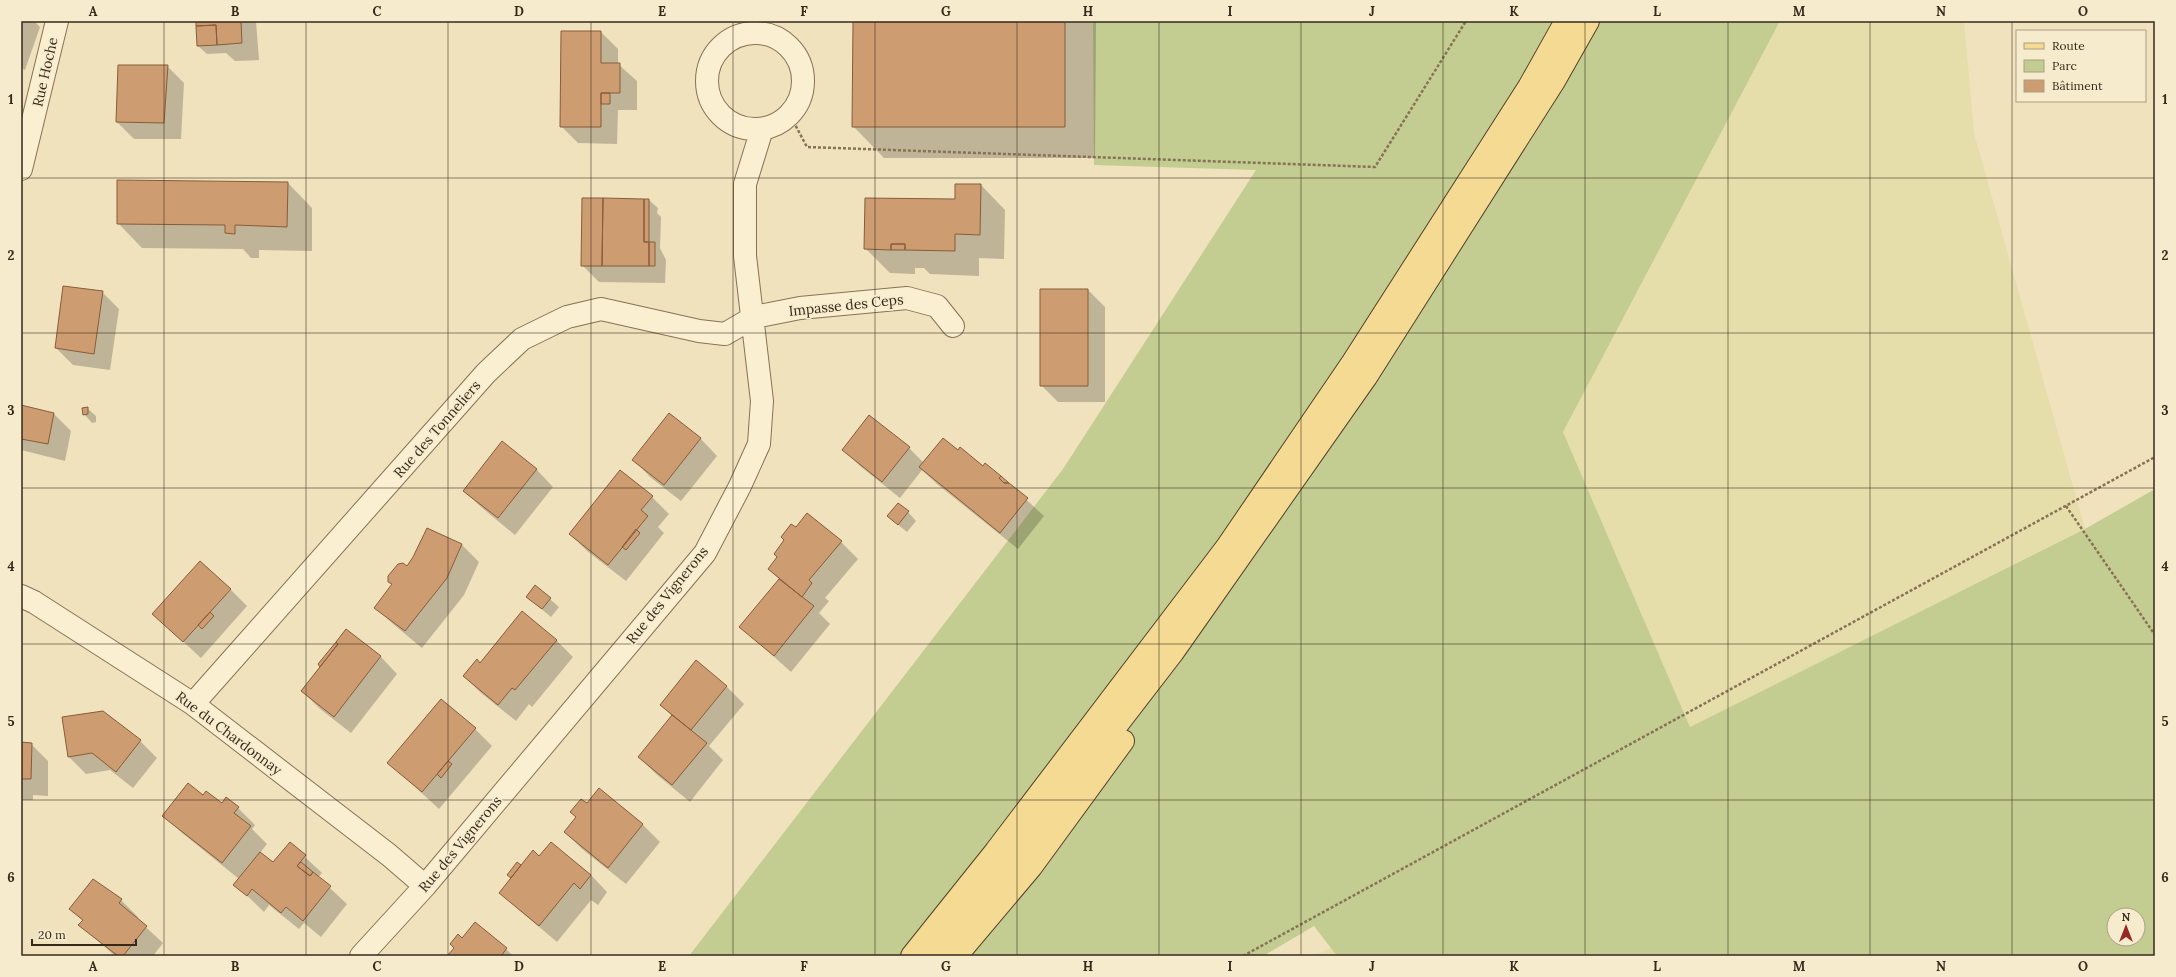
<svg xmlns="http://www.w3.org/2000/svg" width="2176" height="977" viewBox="0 0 2176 977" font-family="Lora,serif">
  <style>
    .farmland { fill: #e5deaa }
    .green { fill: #c3cd91; fill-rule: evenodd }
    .shadow { fill: #0003 }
    .building { fill: #ce9c71; stroke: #875c3b }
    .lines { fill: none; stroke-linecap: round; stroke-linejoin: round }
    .minor-casing { stroke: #877256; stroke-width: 24 }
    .primary-casing { stroke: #54402b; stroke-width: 24 }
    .path { stroke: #877256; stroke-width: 2.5; stroke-dasharray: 3 2; stroke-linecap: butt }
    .minor { stroke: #faefd0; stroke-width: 22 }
    .primary { stroke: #f4da92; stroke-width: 22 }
    .grid { fill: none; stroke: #36291b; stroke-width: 1; stroke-opacity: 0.55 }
    .labels { text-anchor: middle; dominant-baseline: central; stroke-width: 3.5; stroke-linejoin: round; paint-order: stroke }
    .street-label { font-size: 14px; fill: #36291b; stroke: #f6eccd }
    .neatline { fill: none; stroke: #36291b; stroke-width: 1.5 }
    .grid-label { font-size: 13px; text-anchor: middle; font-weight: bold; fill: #36291b }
  </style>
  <rect width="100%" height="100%" fill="#efe2bd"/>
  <!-- farmland -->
  <path class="farmland" d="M1780 21H1964L1974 133 2085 529 1690 727 1563 432Z
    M1331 948 1337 956H1314Z"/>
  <!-- green -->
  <path class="green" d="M1093 21H1780L1563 432 1690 727 2085 529 2155 489V956H1337L1314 926 1263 956H689L1063 469 1256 170 1094 165ZM2114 915H2138V939H2114Z"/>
  <!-- shadow -->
  <path class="shadow" d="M21 21H34L40 27 25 70 21 68Z
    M197 21H256L259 60 235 61 226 53 207 54 198 46Z
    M854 21H1096L1095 158H884L853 126Z
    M601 32 618 49V64L637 81V110H618L617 144 578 143 561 126Z
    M167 66 184 83 181 139H134L117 122Z
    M288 183 312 208V251L259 250V258H251L243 249 142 248 118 223Z
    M981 185 1005 210 1004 259 979 258V276L930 274 924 268H915V274L890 273 866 249Z
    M583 199 649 200 658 208 657 213 661 217 660 248 666 260 665 283 599 282 582 265Z
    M1088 290 1105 307V402H1058L1041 385Z
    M102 292 119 309 110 370 73 365 56 348Z
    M21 406 54 414 71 431 65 461 21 450Z
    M87 408 96 416V422L92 423 84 414Z
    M670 414 701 439 717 456 681 501 650 477 634 460Z
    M502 443 537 470 553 487 515 535 481 507 464 491Z
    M909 448 924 463 983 467 1008 483 1044 516 1018 549 937 484 922 470 900 498 860 466 843 449Z
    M652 497 669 514 658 527 664 533 626 581 587 551 570 534Z
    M908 512 916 521 907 532 897 524Z
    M428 529 462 545 479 562 464 595 422 648 393 624 376 608 393 585 389 581 407 567 414 558Z
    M796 529 841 542 858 559 825 598 829 601 819 613 830 624 791 672 741 627 780 580 769 569Z
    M535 586 559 607 551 617 527 597Z
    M230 589 247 606 201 658 153 614Z
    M346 630 381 657 397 674 351 733 319 708 302 691Z
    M556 640 573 657 532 707 529 704 516 721 481 693 464 676 480 664Z
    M696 662 727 687 744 704 709 746 723 760 690 802 656 774 639 757 672 716 661 705Z
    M475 729 492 746 439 809 389 763Z
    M140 741 157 758 133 788 110 770 86 774 69 757Z
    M21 743 31 744 48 761V796L33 795V800H21Z
    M599 790 643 825 660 842 626 884 582 849 565 832Z
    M203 796 222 804 238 808 255 825 252 829 267 844 260 853 273 863 290 843 322 873 318 877 347 904 321 937 304 923 299 929 269 905 264 912 235 884 239 879 181 832 164 816Z
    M517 863 521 867 591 875 607 892 598 905 591 900 557 942 518 909 501 893 512 878Z
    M93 880 121 900 138 917 137 919 163 943 153 956H115L80 925 83 921 71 909Z
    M462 939 506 949 513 956H449Z"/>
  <!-- building -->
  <path class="building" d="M196 21H241L242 43 217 45 216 25 196 26Z
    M853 21H1065V127H852Z
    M216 25 217 45 197 46 196 26Z
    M561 31H601V63H620V93H601V127H560Z
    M118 65H168L164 123 116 122Z
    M601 93H610V104H601Z
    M117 180 288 182 287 227 235 225V234L225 233V225L117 224Z
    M955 184H981L980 235 955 234V251L905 250V244H891V250L864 249 865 198 955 199Z
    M582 198H603L602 266H581Z
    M603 198 644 199V242H649V266H602Z
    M644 199H649V242H644Z
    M649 242H655V266H649Z
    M891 244H905V250H891Z
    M63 286 103 291 94 354 55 348Z
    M1040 289H1088V386H1040Z
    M21 405 54 413 48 444 21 439Z
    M88 407V414L83 415 82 408Z
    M669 413 701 438 664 485 632 460Z
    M869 415 910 447 882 482 842 450Z
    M943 438 958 450 960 447 983 466 985 463 1001 476 999 478 1004 483H1009L1028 498 1000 533 919 467Z
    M502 441 537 469 498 518 463 491Z
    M620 470 653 496 641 510 648 516 608 565 569 534Z
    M1001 476 1009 483H1004L999 478Z
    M898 503 909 511 898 525 887 516Z
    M807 513 842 541 809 580 812 583 802 597 768 569 777 557 774 554 784 540 781 537 791 524 796 527Z
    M427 528 462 544 447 578 405 631 374 608 392 584 388 582V576L398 564 403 563 407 566 413 557Z
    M636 529 640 533 626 550 622 547Z
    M200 561 231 589 183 642 152 614Z
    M779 579 814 606 774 656 739 627Z
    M535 585 551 598 542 609 526 597Z
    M522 611 557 640 515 690 512 688 498 705 463 676 477 659 480 663Z
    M210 612 214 616 202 629 198 625Z
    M346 629 381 656 334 717 301 691 338 644 336 642Z
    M336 642 338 644 320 667 318 664Z
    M696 660 727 686 691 730 660 705Z
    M441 699 476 728 422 792 387 763Z
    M103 711 141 740 116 772 92 753 68 757 62 717Z
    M672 715 707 743 672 785 638 757Z
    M21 742 32 743 31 779H21Z
    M448 761 452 764 441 778 437 774Z
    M188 783 203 795 206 791 222 803 226 797 239 807 234 813 251 826 222 863 162 816Z
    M599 788 643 824 608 868 564 832 576 817 570 812 581 799 587 803Z
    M290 842 306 855 297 866 310 876 313 872 331 886 303 921 286 907 281 913 252 889 247 896 233 885 260 852 273 862Z
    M551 842 591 875 580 889 574 883 539 926 499 893 533 850 539 856Z
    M301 862 313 872 310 876 297 866Z
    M517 862 521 865 511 878 507 875Z
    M93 879 122 899 119 903 147 926 123 956H118L78 925 83 920 69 909Z
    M475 922 507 948 501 956H447L454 948 450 944 458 934 462 938Z"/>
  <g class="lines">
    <defs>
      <path id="minor" d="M707 81a48 48 0 1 1 96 0a48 48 0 1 1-96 0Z
        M21 169 57 21
        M21 596 34 602 193 704 389 855 425 886
        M193 704 486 373 522 339 567 317 601 309 699 331 725 334 754 317 800 308 907 298 937 306 953 326
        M361 956 425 886 705 553 740 486 759 444 762 401 745 256V184L762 129"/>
      <path id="primary" d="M912 956 996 851 1227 547 1353 362 1529 87 1566 21
        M934 956 979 904 1173 652 1366 377 1554 81 1588 21
        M956 956 1031 867 1123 741"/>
    </defs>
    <!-- minor casing -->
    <use href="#minor" class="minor-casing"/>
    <!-- primary casing -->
    <use href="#primary" class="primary-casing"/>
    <!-- path -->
    <path class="path" d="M791 117 807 147 1375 167 1466 21
      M2066 506 2155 635
      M1243 956 2155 457"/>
    <!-- minor -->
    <use href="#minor" class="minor"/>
    <!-- primary -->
    <use href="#primary" class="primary"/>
  </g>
  <!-- grid -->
  <path class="grid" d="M164 21V956M306 21V956M448 21V956M591 21V956M733 21V956M875 21V956M1017 21V956M1159 21V956M1301 21V956M1443 21V956M1585 21V956M1728 21V956M1870 21V956M2012 21V956M21 178H2155M21 333H2155M21 488H2155M21 644H2155M21 800H2155"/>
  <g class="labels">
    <!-- street labels -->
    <g class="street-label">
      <text transform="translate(45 72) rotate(-77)">Rue Hoche</text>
      <text transform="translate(846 305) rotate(-6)">Impasse des Ceps</text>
      <text transform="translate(437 429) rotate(-49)">Rue des Tonneliers</text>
      <text transform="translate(667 595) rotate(-51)">Rue des Vignerons</text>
      <text transform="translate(229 733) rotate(37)">Rue du Chardonnay</text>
      <text transform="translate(460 844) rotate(-50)">Rue des Vignerons</text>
    </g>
  </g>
  <!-- border -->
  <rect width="2176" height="977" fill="none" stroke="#f6eccd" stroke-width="44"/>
  <!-- legend -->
  <rect x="2016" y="30" width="130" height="72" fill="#f6eccd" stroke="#a99e86"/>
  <rect x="2024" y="43" width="20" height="6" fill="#f4da92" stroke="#a99e86"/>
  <text x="2052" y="50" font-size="12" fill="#36291b">Route</text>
  <rect x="2024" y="60" width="20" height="12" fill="#c3cd91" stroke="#a99e86"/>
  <text x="2052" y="70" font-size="12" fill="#36291b">Parc</text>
  <rect x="2024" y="80" width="20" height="12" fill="#ce9c71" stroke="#a99e86"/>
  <text x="2052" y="90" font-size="12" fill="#36291b">Bâtiment</text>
  <!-- north arrow -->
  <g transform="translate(2126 927)"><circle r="19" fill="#f6eccd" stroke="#a99e86"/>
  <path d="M0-3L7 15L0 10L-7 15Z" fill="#982824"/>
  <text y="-6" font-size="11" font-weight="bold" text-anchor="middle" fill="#36291b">N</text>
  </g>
  <!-- scale -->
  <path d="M32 939v6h104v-6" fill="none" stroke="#36291b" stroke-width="2"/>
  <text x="38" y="939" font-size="12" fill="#36291b" stroke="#f6eccd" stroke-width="3" paint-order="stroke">20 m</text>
  <rect x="22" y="22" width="2132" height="933" class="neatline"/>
  <g class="grid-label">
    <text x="93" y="16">A</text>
    <text x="235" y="16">B</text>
    <text x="377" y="16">C</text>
    <text x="519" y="16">D</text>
    <text x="662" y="16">E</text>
    <text x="804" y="16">F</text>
    <text x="946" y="16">G</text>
    <text x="1088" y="16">H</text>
    <text x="1230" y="16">I</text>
    <text x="1372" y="16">J</text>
    <text x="1514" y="16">K</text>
    <text x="1657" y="16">L</text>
    <text x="1799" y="16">M</text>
    <text x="1941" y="16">N</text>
    <text x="2083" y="16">O</text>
    <text x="11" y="104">1</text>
    <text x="2165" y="104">1</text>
    <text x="11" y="260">2</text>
    <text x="2165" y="260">2</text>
    <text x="11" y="415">3</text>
    <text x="2165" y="415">3</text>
    <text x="11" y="571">4</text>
    <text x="2165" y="571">4</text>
    <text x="11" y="726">5</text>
    <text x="2165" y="726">5</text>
    <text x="11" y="882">6</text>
    <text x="2165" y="882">6</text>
    <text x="93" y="971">A</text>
    <text x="235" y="971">B</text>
    <text x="377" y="971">C</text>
    <text x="519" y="971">D</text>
    <text x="662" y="971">E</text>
    <text x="804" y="971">F</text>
    <text x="946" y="971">G</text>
    <text x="1088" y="971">H</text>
    <text x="1230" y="971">I</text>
    <text x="1372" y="971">J</text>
    <text x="1514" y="971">K</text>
    <text x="1657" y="971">L</text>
    <text x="1799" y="971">M</text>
    <text x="1941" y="971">N</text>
    <text x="2083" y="971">O</text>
  </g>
</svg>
